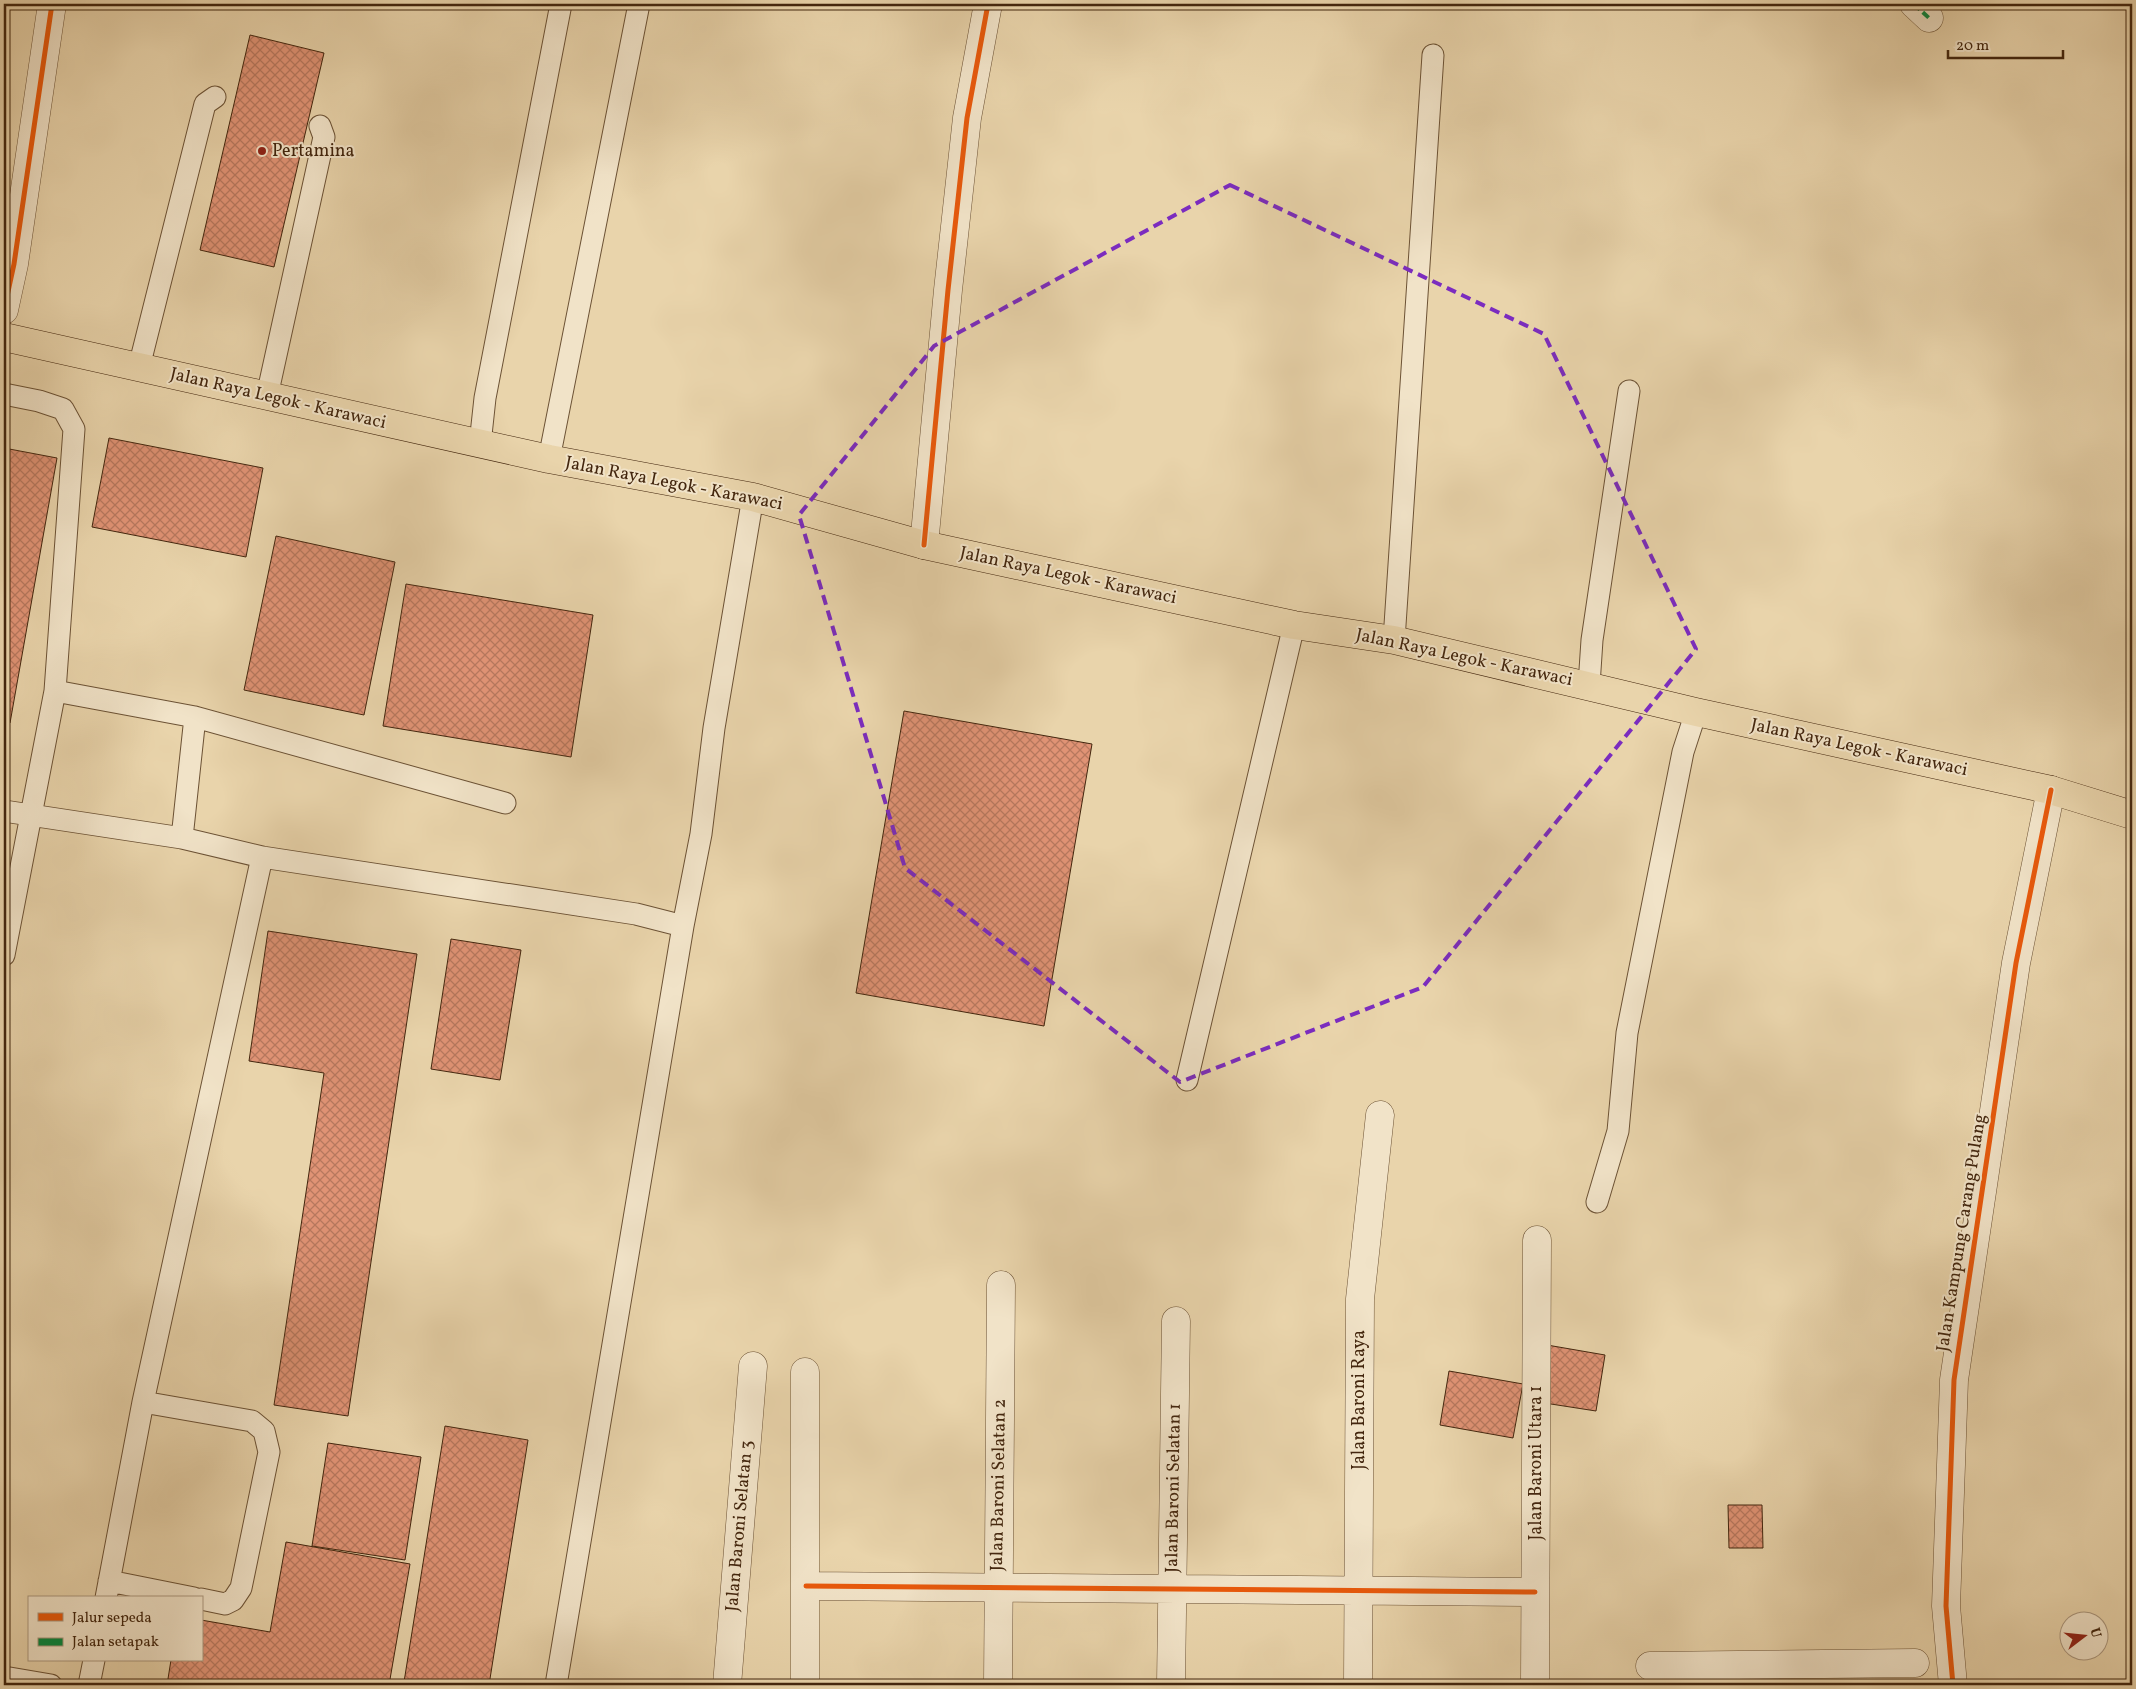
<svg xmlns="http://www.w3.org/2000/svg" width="2136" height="1689" viewBox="0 0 2136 1689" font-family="Vollkorn,serif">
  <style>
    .building { fill: url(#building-cross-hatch); stroke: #43260e }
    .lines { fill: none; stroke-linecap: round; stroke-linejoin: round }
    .lane-casing { stroke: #6c5235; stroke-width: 23 }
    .street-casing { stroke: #6c5235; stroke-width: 29 }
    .primary-casing { stroke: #43260e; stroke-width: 29 }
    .lane { stroke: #f1e3c8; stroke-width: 21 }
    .street { stroke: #f1e3c8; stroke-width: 28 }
    .primary { stroke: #e9d4ab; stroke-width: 28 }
    .quiet { stroke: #00873e; stroke-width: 4; stroke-dasharray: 8 4; stroke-linecap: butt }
    .cycleway-casing { stroke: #f1e3c8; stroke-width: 8 }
    .cycleway { stroke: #e8590c; stroke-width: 5 }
    .marked { fill: none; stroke: #7b2cbf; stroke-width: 4; stroke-dasharray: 10 6; stroke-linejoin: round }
    .poi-dot { fill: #8f2418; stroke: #f1e3c8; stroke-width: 2 }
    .labels { text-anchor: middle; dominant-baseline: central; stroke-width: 4; stroke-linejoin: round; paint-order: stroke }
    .poi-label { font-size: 18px; fill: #43260e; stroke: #f1e3c8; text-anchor: start }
    .street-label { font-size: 18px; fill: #43260e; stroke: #f1e3c8 }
  </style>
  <defs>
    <pattern id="building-cross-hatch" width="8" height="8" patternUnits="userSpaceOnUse" patternTransform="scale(1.25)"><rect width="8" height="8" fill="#e09375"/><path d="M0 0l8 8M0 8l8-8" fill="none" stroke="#b7785e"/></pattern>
  </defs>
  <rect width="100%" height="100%" fill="#e9d4ab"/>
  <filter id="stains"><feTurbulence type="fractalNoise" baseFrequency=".004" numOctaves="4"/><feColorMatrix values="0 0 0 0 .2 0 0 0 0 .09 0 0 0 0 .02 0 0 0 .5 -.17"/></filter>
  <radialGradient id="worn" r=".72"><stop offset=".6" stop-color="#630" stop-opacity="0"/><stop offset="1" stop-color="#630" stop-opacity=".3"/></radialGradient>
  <!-- building -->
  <path class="building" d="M250 35 324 53 274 267 200 250Z
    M109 438 263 468 246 557 92 527Z
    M4 448 57 458 10 723 4 722Z
    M276 536 395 562 364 715 244 690Z
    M406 584 593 615 571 757 383 726Z
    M904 711 1092 744 1044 1026 856 993Z
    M268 931 417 954 348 1416 274 1405 324 1073 249 1061Z
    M451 939 521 950 500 1080 431 1069Z
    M1547 1345 1605 1355 1596 1411 1538 1402Z
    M1449 1371 1523 1384 1513 1438 1440 1425Z
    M445 1426 528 1440 489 1685H425L404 1682Z
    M328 1443 421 1457 405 1560 312 1546Z
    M1728 1505H1762L1763 1548H1729Z
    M286 1542 410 1564 389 1685H167L171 1660H201V1620L270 1632Z"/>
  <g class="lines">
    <defs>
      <path id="lane" d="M139 367 205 104 215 97
        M4 394 39 401 63 409 74 429 55 691 4 955
        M267 396 324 137 320 126
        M480 444 485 398 561 4
        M549 459 639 4
        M1394 640 1433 55
        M1589 685 1592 640 1629 391
        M55 691 195 717 505 803
        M4 811 182 838 262 857
        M182 838 195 717
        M1187 1080 1294 625
        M1597 1202 1618 1131 1627 1033 1683 752 1696 712
        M143 1402 252 1421 264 1431 269 1452 241 1588 233 1600 225 1604 201 1599
        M109 1581 194 1598
        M106 1598 143 1402 262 857 636 914 683 926 701 834 714 728 753 497
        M4 1677 51 1685
        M89 1685 94 1660
        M556 1685 683 926"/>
      <path id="street" d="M1914 4 1929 18
        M4 310 14 264 52 4
        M924 545 948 290 967 118 988 4
        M805 1372V1685
        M806 1586 1535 1592
        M1650 1666 1915 1663
        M727 1685 753 1366
        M998 1685 1001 1285
        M1171 1685 1176 1321
        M1358 1685 1360 1299 1380 1115
        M1535 1685 1537 1240
        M1953 1685 1946 1606 1954 1380 2016 963 2051 790"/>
      <path id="primary" d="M4 337 549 459 753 497 924 545 1294 625 1394 640 1696 712 2051 790 2132 815"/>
    </defs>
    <!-- lane casing -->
    <use href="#lane" class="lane-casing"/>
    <!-- street casing -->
    <use href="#street" class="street-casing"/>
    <!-- primary casing -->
    <use href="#primary" class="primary-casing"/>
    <!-- lane -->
    <use href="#lane" class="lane"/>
    <!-- street -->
    <use href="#street" class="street"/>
    <!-- primary -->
    <use href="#primary" class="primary"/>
    <!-- quiet -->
    <path class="quiet" d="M1914 4 1929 18"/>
    <defs>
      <path id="cycleway" d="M4 310 14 264 52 4
        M924 545 948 290 967 118 988 4
        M806 1586 1535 1592
        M1953 1685 1946 1606 1954 1380 2016 963 2051 790"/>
    </defs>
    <!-- cycleway casing -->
    <use href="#cycleway" class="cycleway-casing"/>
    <!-- cycleway -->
    <use href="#cycleway" class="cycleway"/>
  </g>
  <!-- marked area -->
  <path class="marked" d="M1230 185 1544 334 1696 649 1423 987 1180 1082 905 868 799 515 934 346Z"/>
  <!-- markers -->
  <circle class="poi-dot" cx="262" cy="151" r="5"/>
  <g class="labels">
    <!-- poi labels -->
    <g class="poi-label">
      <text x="272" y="151">Pertamina</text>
    </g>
    <!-- street labels -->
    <g class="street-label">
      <text transform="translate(278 399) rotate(13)">Jalan Raya Legok - Karawaci</text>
      <text transform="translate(674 484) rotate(11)">Jalan Raya Legok - Karawaci</text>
      <text transform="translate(1068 576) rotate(12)">Jalan Raya Legok - Karawaci</text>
      <text transform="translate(1464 658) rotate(12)">Jalan Raya Legok - Karawaci</text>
      <text transform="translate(1859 748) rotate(12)">Jalan Raya Legok - Karawaci</text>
      <text transform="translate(1962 1233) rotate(-81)">Jalan Kampung Carang Pulang</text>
      <text transform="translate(1359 1400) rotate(-90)">Jalan Baroni Raya</text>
      <text transform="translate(1536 1463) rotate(-90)">Jalan Baroni Utara 1</text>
      <text transform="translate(999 1485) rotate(-89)">Jalan Baroni Selatan 2</text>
      <text transform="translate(1174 1488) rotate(-89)">Jalan Baroni Selatan 1</text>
      <text transform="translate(740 1526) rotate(-85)">Jalan Baroni Selatan 3</text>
    </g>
  </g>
  <!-- margin -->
  <rect width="2136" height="1689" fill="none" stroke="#e9d4ab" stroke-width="20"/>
  <rect x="5" y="5" width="2126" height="1679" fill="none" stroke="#43260e" stroke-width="2.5"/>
  <rect x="10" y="10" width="2116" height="1669" fill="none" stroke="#43260e"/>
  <!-- legend -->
  <rect x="28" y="1596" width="175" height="65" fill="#f1e3c8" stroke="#ab977e"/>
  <rect x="38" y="1613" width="25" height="8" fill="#e8590c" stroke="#ab977e"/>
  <text x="72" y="1622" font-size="15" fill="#43260e">Jalur sepeda</text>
  <rect x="38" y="1638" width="25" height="8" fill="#00873e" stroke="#ab977e"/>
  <text x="72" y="1646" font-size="15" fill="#43260e">Jalan setapak</text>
  <!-- north arrow -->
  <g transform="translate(2084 1636) rotate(74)"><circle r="24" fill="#f1e3c8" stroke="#ab977e"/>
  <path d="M0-4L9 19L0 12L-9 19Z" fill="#8f2418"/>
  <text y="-8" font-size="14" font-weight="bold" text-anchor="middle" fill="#43260e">U</text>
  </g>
  <!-- scale -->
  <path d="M1948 50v8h115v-8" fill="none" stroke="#43260e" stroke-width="2.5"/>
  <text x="1956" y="50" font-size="15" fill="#43260e" stroke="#f1e3c8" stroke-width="4" paint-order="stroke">20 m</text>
  <rect width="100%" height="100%" filter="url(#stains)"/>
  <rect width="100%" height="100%" fill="url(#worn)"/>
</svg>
